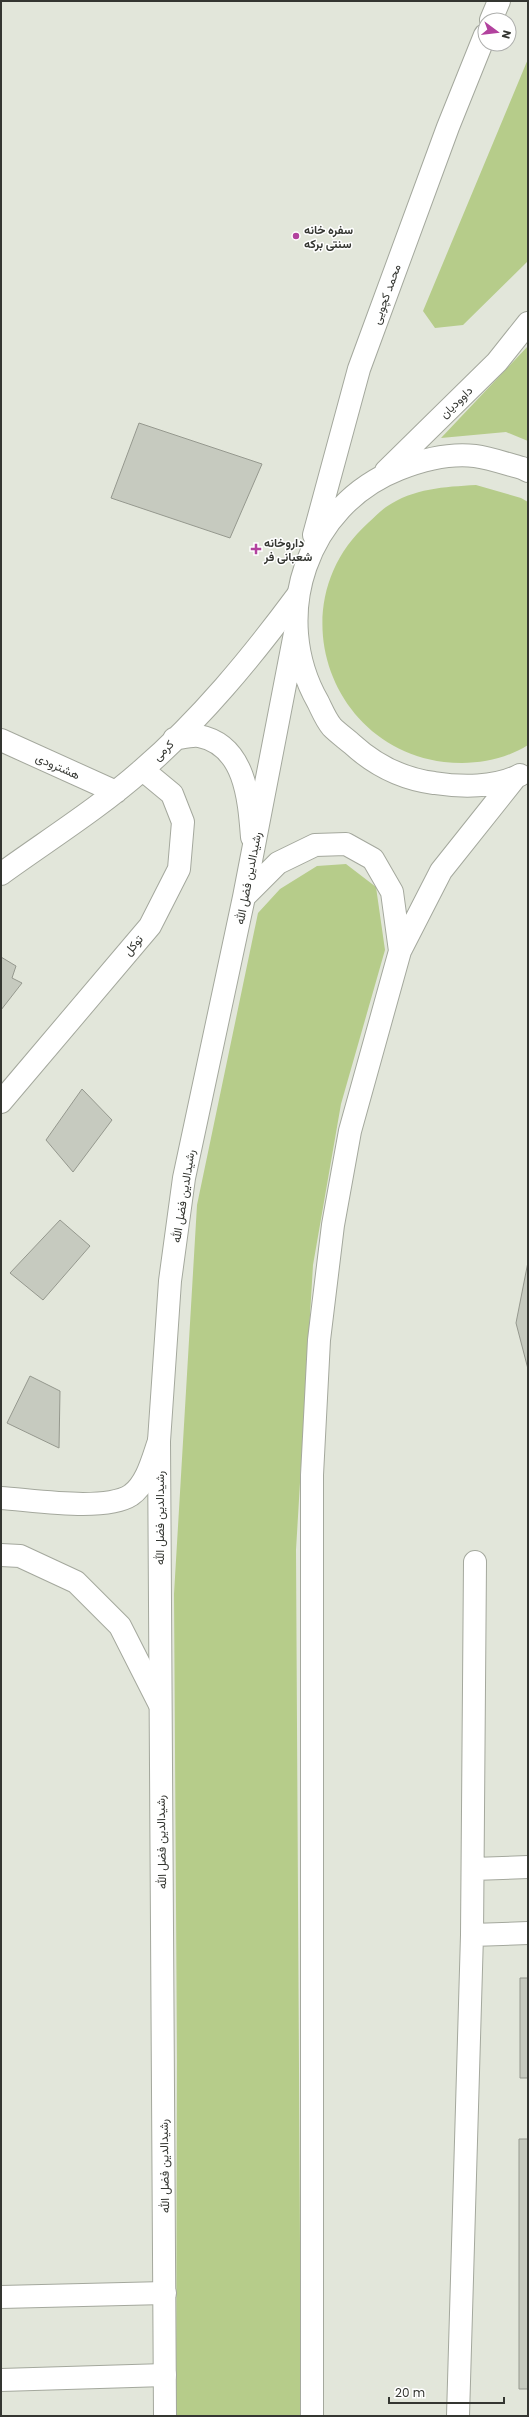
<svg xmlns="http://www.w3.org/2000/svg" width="529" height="2417" viewBox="0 0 529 2417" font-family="Poppins,Vazirmatn,sans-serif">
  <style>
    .green { fill: #b6cc8a }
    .building { fill: #c6cabf; stroke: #95988e }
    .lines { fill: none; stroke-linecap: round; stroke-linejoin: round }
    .lane-casing { stroke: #a4a89d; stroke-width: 24 }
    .street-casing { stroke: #a4a89d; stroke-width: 24 }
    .secondary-casing { stroke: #a4a89d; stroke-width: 24 }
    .highway-casing { stroke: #a4a89d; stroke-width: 24 }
    .lane { stroke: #fff; stroke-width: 22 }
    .street { stroke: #fff; stroke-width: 22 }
    .secondary { stroke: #fff; stroke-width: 22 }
    .highway { stroke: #fff; stroke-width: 22 }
    .poi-dot { fill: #b2429e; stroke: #fff; stroke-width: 1.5 }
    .labels { text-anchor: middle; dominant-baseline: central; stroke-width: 3; stroke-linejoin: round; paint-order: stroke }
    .poi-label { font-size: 12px; font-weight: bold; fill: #343631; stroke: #fff; text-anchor: start }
    .street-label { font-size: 12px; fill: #343631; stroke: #fff }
  </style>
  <rect width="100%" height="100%" fill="#e2e6da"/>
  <!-- green -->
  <path class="green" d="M528 59V261L463 325 435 328 423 311Z
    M528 346V441L506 432 441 438Z
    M476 485 521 498 528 502V745C502 761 474 765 444 762 327 747 280 602 368 523 374 518 380 511 386 507 414 488 444 487 476 485Z
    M346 864 376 887 385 950 341 1104 313 1265 296 1550 301 2416H176L177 2060 174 1594 197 1205 258 913 280 889 317 866Z"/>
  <!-- building -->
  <path class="building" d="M139 423 262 464 230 538 111 498Z
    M1 957 16 966 12 978 22 983 1 1010Z
    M82 1089 112 1120 73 1172 46 1140Z
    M60 1220 90 1246 43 1300 10 1273Z
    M528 1262V1369L516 1323Z
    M30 1376 60 1391 59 1448 7 1423Z
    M520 1978H528V2078H520Z
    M519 2139H528V2389H519Z"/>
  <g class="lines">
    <defs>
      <path id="lane" d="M473 1869 528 1867
        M472 1935 528 1933
        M1 2297 165 2293
        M1 2380 165 2375
        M458 2416 472 1935 475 1562"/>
      <path id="street" d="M174 739C181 738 191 735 199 736 245 745 249 798 252 837
        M1 740 116 792
        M1 874C48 840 99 808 142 770 201 719 251 658 297 596
        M1 1102 150 926 179 869 183 822 172 794 143 770"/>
      <path id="secondary" d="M491 20 499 1
        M386 471 497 362 528 323
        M314 535 359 369 448 127 485 35
        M520 775C496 788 460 787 434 783 403 779 375 765 352 744 345 738 338 733 332 727 326 720 322 710 318 702 269 616 307 505 399 469 422 460 450 453 475 456 490 458 507 464 522 468L528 471
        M244 897 278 863 315 845 346 844 373 859 392 892 400 951
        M165 2416 159 1441 170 1281 184 1178 244 897 295 633
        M312 2416V1475L319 1340 333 1225 350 1131 400 951 441 871 515 778"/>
      <path id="highway" d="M1 1498C33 1500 105 1512 131 1495 147 1484 153 1458 159 1441
        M1 1555 20 1556 76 1582 120 1626 159 1703"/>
    </defs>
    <!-- lane casing -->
    <use href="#lane" class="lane-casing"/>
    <!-- street casing -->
    <use href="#street" class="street-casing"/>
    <!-- secondary casing -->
    <use href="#secondary" class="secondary-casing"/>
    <!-- highway casing -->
    <use href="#highway" class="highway-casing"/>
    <!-- lane -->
    <use href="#lane" class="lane"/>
    <!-- street -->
    <use href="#street" class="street"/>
    <!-- secondary -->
    <use href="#secondary" class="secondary"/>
    <!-- highway -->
    <use href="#highway" class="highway"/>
  </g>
  <!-- markers -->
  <g class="poi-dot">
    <circle cx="296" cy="236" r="4"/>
    <path d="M254 543h4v4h4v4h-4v4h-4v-4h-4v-4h4z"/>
  </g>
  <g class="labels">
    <!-- poi labels -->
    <g class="poi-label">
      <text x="304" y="229">سفره خانه<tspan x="304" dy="14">سنتی برکه</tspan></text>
      <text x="264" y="542">داروخانه<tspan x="264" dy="14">شعبانی فر</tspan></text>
    </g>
    <!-- street labels -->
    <g class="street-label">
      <text transform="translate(386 294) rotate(-70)">محمد کچویی</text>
      <text transform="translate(456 402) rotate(-44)">داوودیان</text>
      <text transform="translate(163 750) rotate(-44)">کرمی</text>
      <text transform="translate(58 766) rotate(24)">هشترودی</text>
      <text transform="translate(248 878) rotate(-79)">رشیدالدین فضل الله</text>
      <text transform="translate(133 945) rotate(-50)">توکل</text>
      <text transform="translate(183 1196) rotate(-81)">رشیدالدین فضل الله</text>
      <text transform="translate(159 1518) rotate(-90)">رشیدالدین فضل الله</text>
      <text transform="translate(161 1842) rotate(-91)">رشیدالدین فضل الله</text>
      <text transform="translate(164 2166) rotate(-91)">رشیدالدین فضل الله</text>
    </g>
  </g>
  <!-- border -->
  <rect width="529" height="2417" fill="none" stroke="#343631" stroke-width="4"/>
  <!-- north arrow -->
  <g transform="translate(497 32) rotate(105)"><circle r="19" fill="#ffffff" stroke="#aeafad"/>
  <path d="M0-3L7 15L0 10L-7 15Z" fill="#b2429e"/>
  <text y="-6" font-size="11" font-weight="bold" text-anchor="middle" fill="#343631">N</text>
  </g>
  <!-- scale -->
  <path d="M389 2397v6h115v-6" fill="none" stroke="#343631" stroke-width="2"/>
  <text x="395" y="2397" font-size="12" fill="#343631" stroke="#ffffff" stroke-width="3" paint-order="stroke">20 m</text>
</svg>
